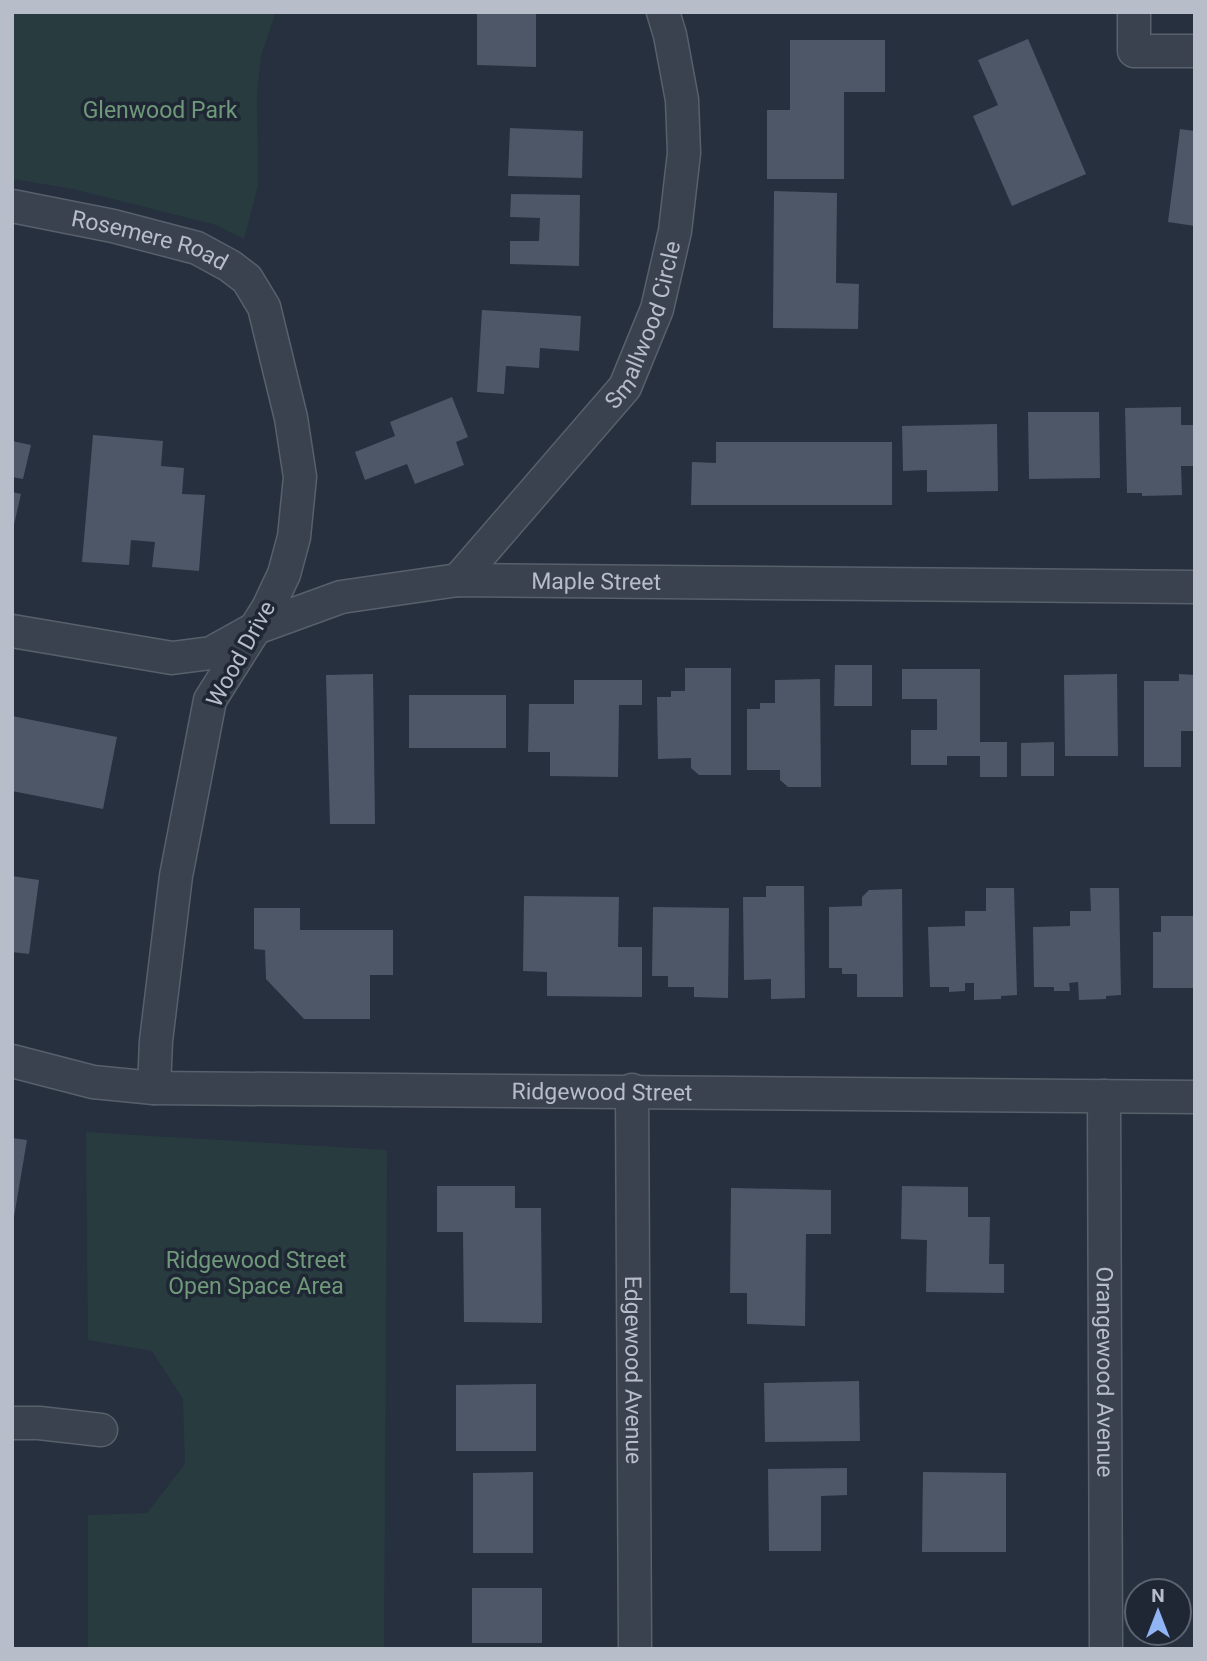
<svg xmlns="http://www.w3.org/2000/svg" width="1207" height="1661" viewBox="0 0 1207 1661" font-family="Roboto,sans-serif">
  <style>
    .green { fill: #283c40 }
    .building { fill: #4d5768 }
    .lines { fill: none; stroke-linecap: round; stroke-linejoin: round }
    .minor-casing { stroke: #58606c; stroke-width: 35 }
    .minor { stroke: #3a424f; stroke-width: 32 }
    .labels { text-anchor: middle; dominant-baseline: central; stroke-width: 7; stroke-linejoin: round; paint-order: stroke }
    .park-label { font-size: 23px; fill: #6f997a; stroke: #1f2734 }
    .street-label { font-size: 23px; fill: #b7bdc9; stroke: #1f2734 }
  </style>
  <rect width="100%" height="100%" fill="#26303f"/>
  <!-- green -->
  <path class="green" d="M12 12H276L261 55 257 93 258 186 244 239 216 225 74 189 12 179Z
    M86 1132 387 1150 384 1649H88V1515L147 1513 185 1464 183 1399 152 1351 88 1340Z"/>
  <!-- building -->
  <path class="building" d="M477 12H536V67L477 65Z
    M1028 39 1086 174 1012 206 973 116 998 105 978 60Z
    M790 40H885V92H844V179H767V110H790Z
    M510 128 583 131 582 178 508 176Z
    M1180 129 1195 131V226L1168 222Z
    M774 191 837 193 836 283 859 284 858 329 773 328Z
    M511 194 580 195 579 266 510 264V241H539L540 218 510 217Z
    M482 310 581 316 579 351 540 348 539 368 506 366 504 394 477 392Z
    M452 397 468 437 456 442 464 465 415 484 407 464 365 480 355 452 395 436 390 422Z
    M1181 407V425H1195V466H1181L1182 495 1142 496V493H1127L1125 408Z
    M1028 412H1099L1100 478 1029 479Z
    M997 424 998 491 927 492V470L903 471 902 426Z
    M93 435 163 441 161 466 184 468 182 494 205 495 199 571 152 567 155 542 131 540 129 565 82 562Z
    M12 441 31 445 23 479 12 477Z
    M716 442H892V505H691L692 462 716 463Z
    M12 492 21 494 13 529H12Z
    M835 665H872V706H834Z
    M685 668H731V775H699L691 768V758L658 759 657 697H671V691H685Z
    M902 669H980V742H1007V777H980V756H947V765H911V730H937V699H902Z
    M373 674 375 824H330L326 675Z
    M1117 674 1118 756H1065L1064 675Z
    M1179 674 1195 675V731H1181V767H1144V681H1179Z
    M820 679 821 787H788L780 780V770H747V709H760V703H775V680Z
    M574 680H642V705H619L618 777 550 776V752H528L529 704H574Z
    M409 695H506V748H409Z
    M12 716 117 737 103 809 12 791Z
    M1054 742V776H1021V743Z
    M12 876 39 880 29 954 12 952Z
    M766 886H804L805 998 771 999V979L744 980 743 897H766Z
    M986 888H1014L1017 995 1001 996V999L974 1000V983H965V991L949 992V987H930L928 927 965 926V911H986Z
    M1090 888H1119L1121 995 1106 996V999L1079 1000 1078 982 1069 983 1070 991H1054V987H1034L1033 927 1070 926V911H1091Z
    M902 889 903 997H857V974H842V968H829V907L862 906V897L869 890Z
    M524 896 619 897 618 947H642V997L547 996V972L523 971Z
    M653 907 729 908 728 998 694 997V987H668V976H652Z
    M254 908H300V930H393V975H370V1019H304L266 979 265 950 254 949Z
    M1161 916H1195V988H1153V932H1161Z
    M12 1138 27 1140 14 1217H12Z
    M437 1186H515V1208H541L542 1323 464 1322 463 1232H437Z
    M902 1186 968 1187V1217H990L989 1264H1004V1293L926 1292 927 1240 901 1239Z
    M731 1188 831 1190V1234H806L805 1326 747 1324V1293H730Z
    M859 1381 860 1441 765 1442 764 1383Z
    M536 1384V1451H456V1385Z
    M847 1468V1495L821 1496V1551H769L768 1469Z
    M533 1472V1553H473V1473Z
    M923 1472 1006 1473V1552H922Z
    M472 1588H542V1643H472Z"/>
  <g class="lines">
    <defs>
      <g id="minor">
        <path d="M1134 12V51H1195"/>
        <path id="s1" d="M12 206 113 226 197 248 230 266 247 279 264 307 291 418 300 477 294 537 284 574 268 608 210 700 176 876 156 1041 154 1088"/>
        <path id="s2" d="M458 580 625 387 657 309 675 231 684 153 682 100 670 35 663 12"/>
        <path id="s3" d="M12 631 172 658 211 653 256 628 341 597 458 580 1195 587"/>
        <path id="s4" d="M12 1061 93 1082 154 1088 1195 1097"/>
        <path id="s5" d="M632 1090 635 1649"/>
        <path id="s6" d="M1104 1096 1106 1649"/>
        <path d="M12 1423H39L101 1430"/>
      </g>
    </defs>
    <!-- minor casing -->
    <use href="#minor" class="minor-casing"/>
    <!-- minor -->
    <use href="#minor" class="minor"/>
  </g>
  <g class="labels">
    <!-- park labels -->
    <g class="park-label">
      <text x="160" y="110">Glenwood Park</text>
      <text x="256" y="1260">Ridgewood Street<tspan x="256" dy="26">Open Space Area</tspan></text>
    </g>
    <!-- street labels -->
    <g class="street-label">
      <text stroke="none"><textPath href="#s1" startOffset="142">Rosemere Road</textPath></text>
      <text stroke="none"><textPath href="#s2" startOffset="320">Smallwood Circle</textPath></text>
      <text stroke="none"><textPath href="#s3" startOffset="600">Maple Street</textPath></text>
      <text transform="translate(241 654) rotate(-61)">Wood Drive</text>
      <text stroke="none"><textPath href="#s4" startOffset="593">Ridgewood Street</textPath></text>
      <text stroke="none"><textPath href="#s5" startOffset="280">Edgewood Avenue</textPath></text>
      <text stroke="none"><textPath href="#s6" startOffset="276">Orangewood Avenue</textPath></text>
    </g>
  </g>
  <!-- border -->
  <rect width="1207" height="1661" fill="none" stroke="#b7bdc9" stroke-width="28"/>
  <!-- north arrow -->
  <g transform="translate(1158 1612)"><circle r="33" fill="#1f2734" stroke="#5c6370" stroke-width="2"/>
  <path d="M0-5L12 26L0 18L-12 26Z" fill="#91b4f4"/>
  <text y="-10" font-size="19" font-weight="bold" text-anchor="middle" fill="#b7bdc9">N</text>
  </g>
</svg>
